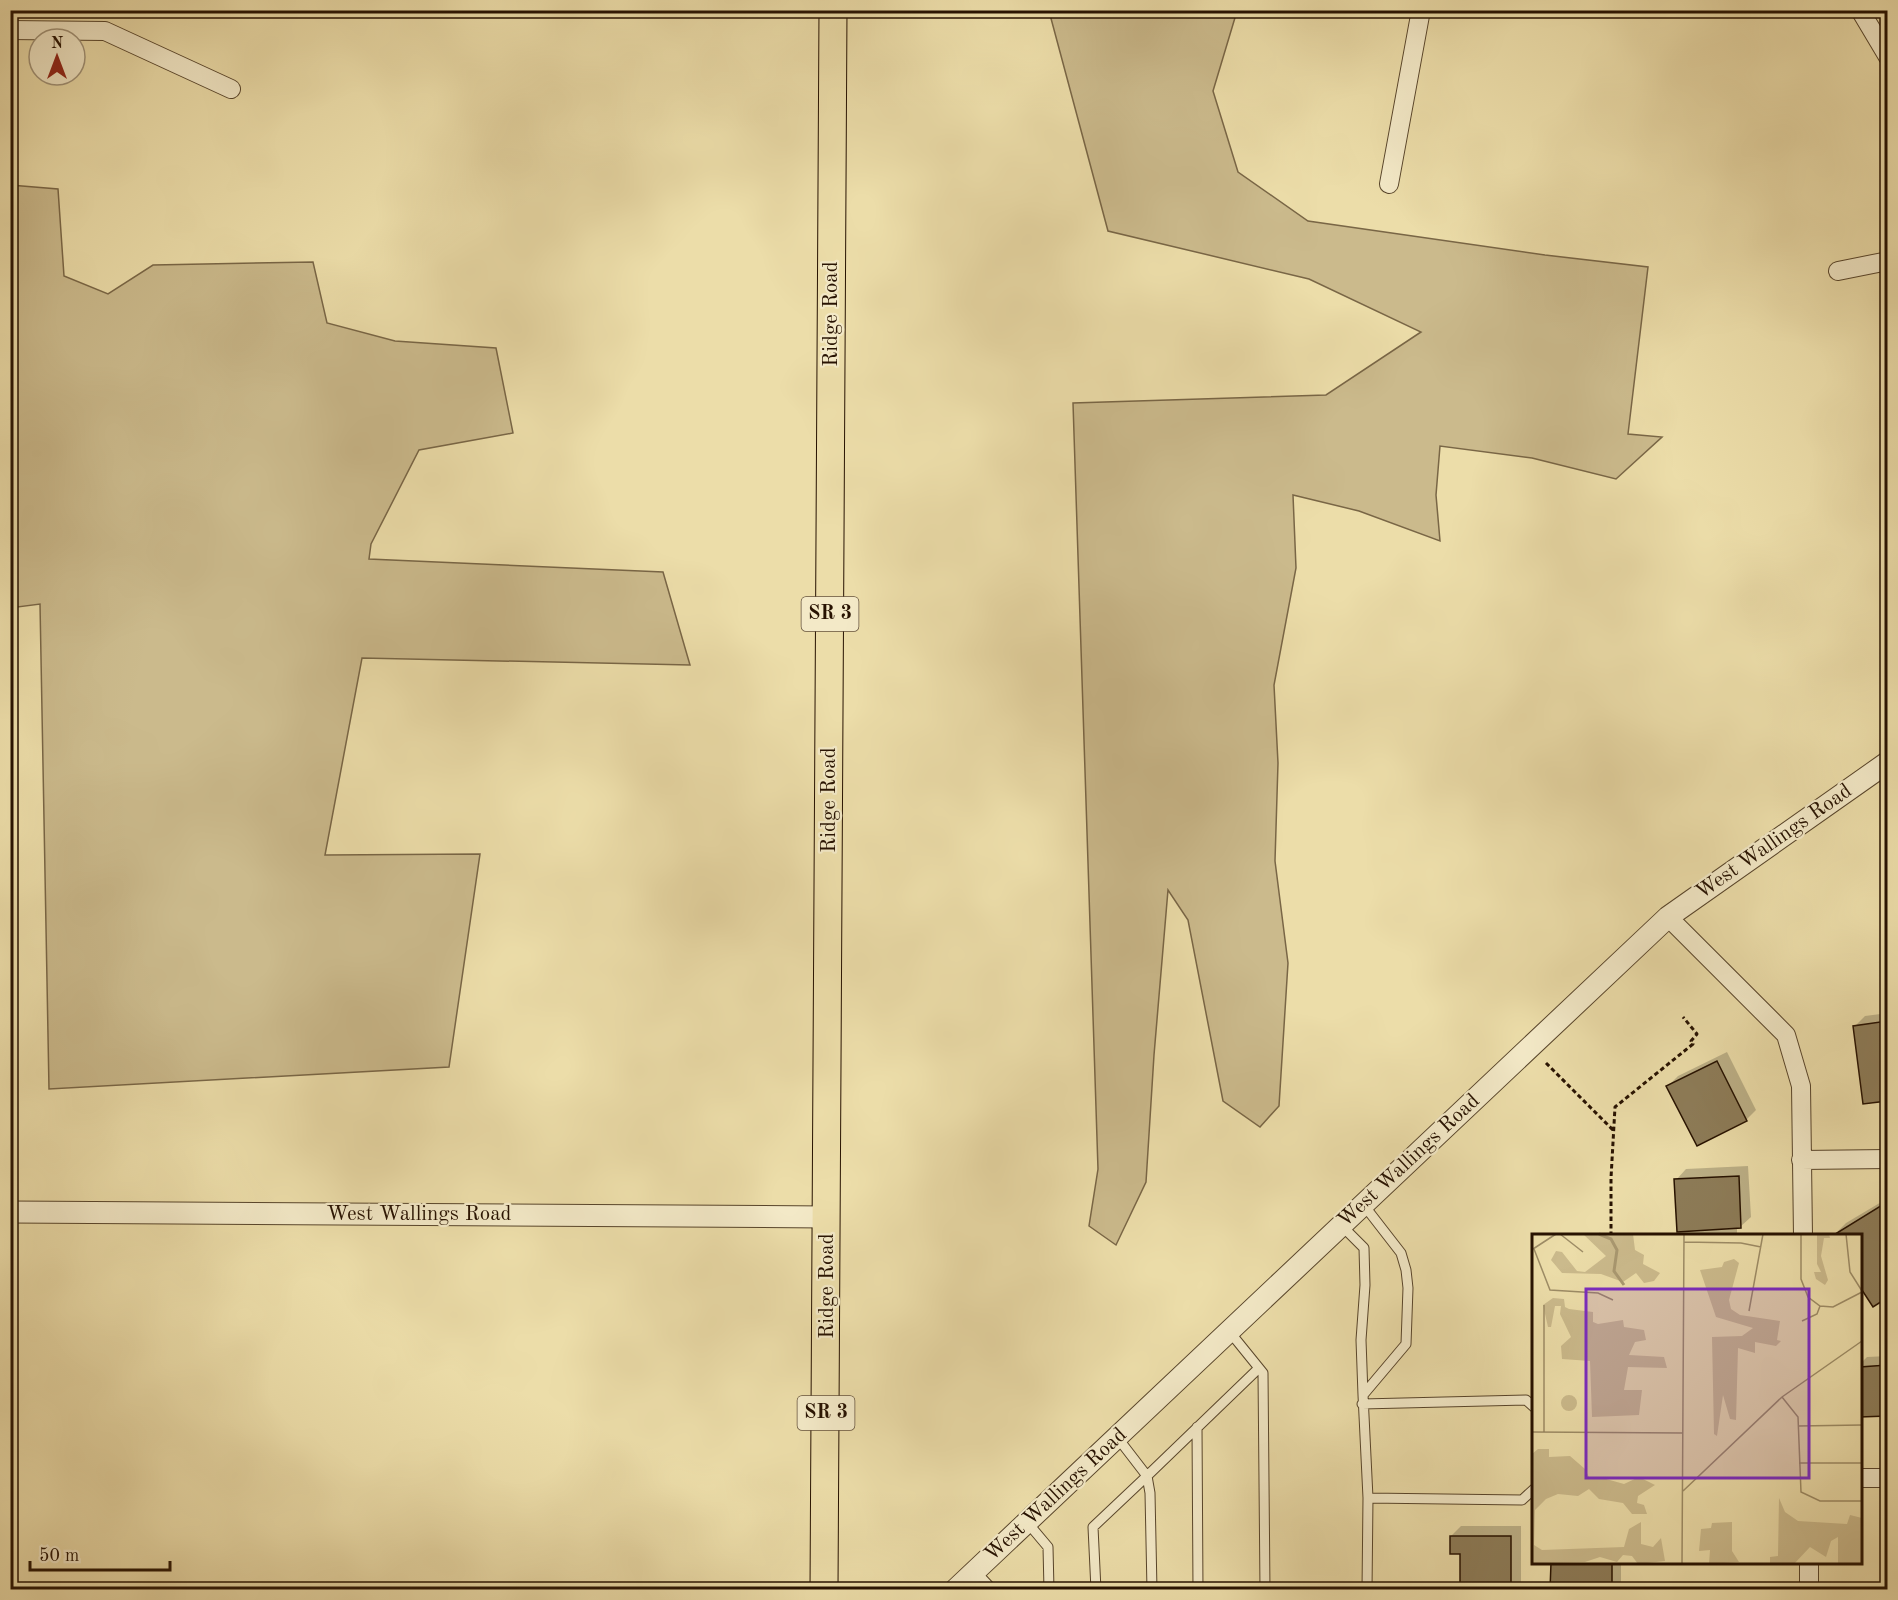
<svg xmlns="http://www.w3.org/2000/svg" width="1898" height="1600" viewBox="0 0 1898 1600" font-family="'Old Standard TT',serif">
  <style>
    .green { fill: #cbba8c; stroke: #796646; stroke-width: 1.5 }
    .shadow { fill: #0003 }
    .building { fill: #8d7c58; stroke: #271201; stroke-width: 1.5 }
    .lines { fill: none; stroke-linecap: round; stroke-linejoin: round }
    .service-casing { stroke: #58452b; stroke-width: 11 }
    .minor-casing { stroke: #58452b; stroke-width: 20 }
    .tertiary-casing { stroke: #58452b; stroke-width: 23 }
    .primary-casing { stroke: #271201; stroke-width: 29 }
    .path { stroke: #271201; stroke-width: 3; stroke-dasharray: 4.5 3; stroke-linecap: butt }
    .service { stroke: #f3e9c7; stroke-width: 9 }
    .minor { stroke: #f3e9c7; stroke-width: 18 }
    .tertiary { stroke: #f3e9c7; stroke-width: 21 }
    .primary { stroke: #ecdda9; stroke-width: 27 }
    .labels { text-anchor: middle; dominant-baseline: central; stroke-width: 4.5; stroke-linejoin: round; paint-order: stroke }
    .shield { fill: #f3e9c7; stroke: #64523c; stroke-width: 1.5 }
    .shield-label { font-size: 20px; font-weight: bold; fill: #271201 }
    .street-label { font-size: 21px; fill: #271201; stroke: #f3e9c7 }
    .inset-river { fill: none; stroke: #a99870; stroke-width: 3 }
    .inset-road { fill: none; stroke: #9d8c66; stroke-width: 1.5 }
    .view { fill: #7b2cbf; fill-opacity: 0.15; stroke: #7b2cbf; stroke-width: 3 }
    .inset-edge { fill: none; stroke: #271201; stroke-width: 3 }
  </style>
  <rect width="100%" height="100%" fill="#ecdda9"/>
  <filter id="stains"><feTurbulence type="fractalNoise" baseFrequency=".00333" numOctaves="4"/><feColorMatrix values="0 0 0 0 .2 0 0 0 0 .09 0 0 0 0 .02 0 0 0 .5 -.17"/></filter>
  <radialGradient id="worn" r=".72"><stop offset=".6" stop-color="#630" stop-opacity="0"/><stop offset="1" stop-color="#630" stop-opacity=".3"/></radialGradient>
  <!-- green -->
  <path class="green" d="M1049 11H1237L1213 91 1238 172 1308 221 1545 255 1648 267 1628 434 1662 437 1616 479 1532 458 1440 446 1436 495 1440 541 1359 511 1293 495 1296 568 1274 685 1278 763 1275 861 1288 963 1279 1106 1260 1127 1223 1101 1188 920 1168 890 1154 1055 1146 1182 1116 1245 1089 1226 1098 1169 1073 403 1326 395 1421 332 1309 279 1108 231Z
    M10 185 58 189 64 276 108 294 153 265 313 262 327 323 395 341 496 348 513 433 419 450 371 544 369 559 663 572 690 665 362 658 325 855 480 854 449 1067 49 1089 40 604 10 608Z"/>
  <!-- shadow -->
  <path class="shadow" d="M1888 1013V1099L1864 1102 1854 1027 1865 1016Z
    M1727 1052 1756 1110 1746 1120 1668 1086 1678 1076Z
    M1748 1166 1751 1217 1740 1227H1737V1236H1678L1676 1180 1686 1169Z
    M1888 1198V1296L1873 1305 1860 1236H1833L1846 1223Z
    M1888 1356V1414L1860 1416V1364L1867 1357Z
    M1461 1526H1521V1590H1461V1552L1451 1536Z
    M1888 1546V1575H1882V1551Z
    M1552 1562H1621V1590H1552Z"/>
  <!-- building -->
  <path class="building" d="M1887 1021V1101L1863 1104 1853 1026Z
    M1717 1061 1747 1121 1697 1146 1666 1086Z
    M1739 1176 1741 1228 1677 1232 1674 1179Z
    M1887 1202V1298L1873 1307 1860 1287V1236H1832Z
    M1887 1365V1416L1860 1417V1367Z
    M1450 1536H1511V1590H1460V1554H1450Z
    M1551 1563H1612V1590H1550Z"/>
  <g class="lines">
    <defs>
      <path id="service" d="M1363 1204 1401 1253 1406 1270 1408 1288 1406 1344 1363 1395 1368 1498 1367 1590
        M1341 1225 1364 1248 1365 1285 1361 1340 1363 1395
        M1229 1331 1263 1373 1265 1590
        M1362 1404 1526 1400 1534 1407
        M1197 1427 1198 1590
        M1117 1437 1147 1476 1259 1368
        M1147 1476 1150 1493 1152 1590
        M1368 1498 1522 1500 1534 1489
        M1027 1522 1048 1547 1049 1590
        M976 1572 993 1590
        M1096 1590 1093 1527 1147 1476"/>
      <path id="minor" d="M1860 10 1888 57
        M10 30 105 31 231 89
        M1389 184 1421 10
        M1838 271 1888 261
        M1668 917 1786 1035 1801 1086 1803 1236
        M1801 1160 1888 1159
        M1860 1478H1888
        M1809 1562V1590"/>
      <path id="tertiary" d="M10 1212 827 1217
        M955 1590 1668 917 1888 762"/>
      <path id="primary" d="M824 1590 833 10"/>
    </defs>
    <!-- service casing -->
    <use href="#service" class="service-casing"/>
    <!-- minor casing -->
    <use href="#minor" class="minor-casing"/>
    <!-- tertiary casing -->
    <use href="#tertiary" class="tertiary-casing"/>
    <!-- primary casing -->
    <use href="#primary" class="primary-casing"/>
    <!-- path -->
    <path class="path" d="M1546 1063 1613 1130
      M1611 1236V1178L1615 1107 1693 1044 1691 1041 1697 1034 1683 1017"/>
    <!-- service -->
    <use href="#service" class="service"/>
    <!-- minor -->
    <use href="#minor" class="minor"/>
    <!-- tertiary -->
    <use href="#tertiary" class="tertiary"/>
    <!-- primary -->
    <use href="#primary" class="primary"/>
  </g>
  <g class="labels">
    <!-- shield labels -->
    <g class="shield">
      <rect x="801.5" y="597" width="57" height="34" rx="4.5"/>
      <rect x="797.5" y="1396" width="57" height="34" rx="4.5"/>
    </g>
    <g class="shield-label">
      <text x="830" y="614">SR 3</text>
      <text x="826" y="1413">SR 3</text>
    </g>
    <!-- street labels -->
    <g class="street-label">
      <text transform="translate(831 314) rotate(-90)">Ridge Road</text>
      <text transform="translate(829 800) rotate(-90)">Ridge Road</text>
      <text transform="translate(1774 842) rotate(-35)">West Wallings Road</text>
      <text transform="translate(1409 1161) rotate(-43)">West Wallings Road</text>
      <text x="419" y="1214">West Wallings Road</text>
      <text transform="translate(827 1286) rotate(-90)">Ridge Road</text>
      <text transform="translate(1056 1495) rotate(-43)">West Wallings Road</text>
    </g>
  </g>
  <!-- overview -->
  <g transform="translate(1532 1234)">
    <rect width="330" height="330" fill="#ecdda9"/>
    <path d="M51 0H101L103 16 112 21 111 30 128 39 122 47 112 49 104 39 91 48 69 40 30 39 19 26 24 17 30 18 45 37 53 38 74 22ZM285 0H297L298 4H292L289 22 296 46 293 51 284 45 282 38H289L285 30ZM202 25 207 29 197 66 199 75 208 81 248 87 245 106 249 107 244 112 223 108V119L206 114 204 186 198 185 191 161 185 202 182 200 180 103 210 102 221 94 184 83 168 36 190 33 192 28ZM21 64 32 65 33 73 37 75 61 78V88L66 90 91 86 92 93 112 96 114 106 103 108 97 121 132 123 135 134 96 133 92 156H110L107 181 60 183 58 127 30 125 29 112 39 103 28 80 29 72H23L19 93H16L11 71ZM29 169a8 8 0 1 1 16 0a8 8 0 1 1-16 0ZM6 215H17V223L38 222 53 235 58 245 67 243 92 250 107 243 123 251 106 262 105 269 112 271 115 280H100L91 269 67 265 57 255 46 262 26 260 14 265 3 276 2 311 10 316 92 313 97 295 109 288V310L121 313 129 304 133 327 106 330 100 322 91 321 85 328 68 323 53 328 0 329V220ZM247 264 253 278 266 287 315 290 318 281 330 284V330H306V303L299 307 294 323 278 313 262 330H238V323L246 322ZM200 288V317L207 328 177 330 178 316 167 317 169 295 179 294 180 289Z" fill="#cbba8c"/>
    <path class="inset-river" d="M67 0 79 5 85 16 82 37 92 51"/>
    <path class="inset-road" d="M28 0 51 18M269 0V45L276 63 288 72 301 73 330 58M314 0 318 38 330 57M152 8 209 9 229 13M1 15 24 0M2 15 18 56 66 59 81 66M12 71V198M217 77 231 0M270 87 285 80 288 72M250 163 266 183 269 258 288 267H330M266 192 330 191M0 198 151 199M267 229H330M151 257 250 163 330 107M150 330 152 0"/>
    <path class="view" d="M54 55H277V244H54Z"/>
    <rect width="330" height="330" class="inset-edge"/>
  </g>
  <!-- margin -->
  <rect width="1898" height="1600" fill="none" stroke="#ecdda9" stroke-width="36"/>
  <rect x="12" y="12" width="1874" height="1576" fill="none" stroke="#271201" stroke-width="3"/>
  <rect x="18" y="18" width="1862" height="1564" fill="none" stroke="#271201" stroke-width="1.5"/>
  <!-- north arrow -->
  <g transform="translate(57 57)"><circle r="28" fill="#f3e9c7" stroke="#a19378" stroke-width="1.5"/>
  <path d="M0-4.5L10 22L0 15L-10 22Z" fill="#8f2418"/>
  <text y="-9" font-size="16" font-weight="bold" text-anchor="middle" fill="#271201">N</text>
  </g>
  <!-- scale -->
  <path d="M30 1561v9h140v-9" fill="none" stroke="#271201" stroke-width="3"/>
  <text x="39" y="1561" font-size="18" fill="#271201" stroke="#f3e9c7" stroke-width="4.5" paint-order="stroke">50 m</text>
  <rect width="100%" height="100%" filter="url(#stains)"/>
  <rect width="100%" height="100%" fill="url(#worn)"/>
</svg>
